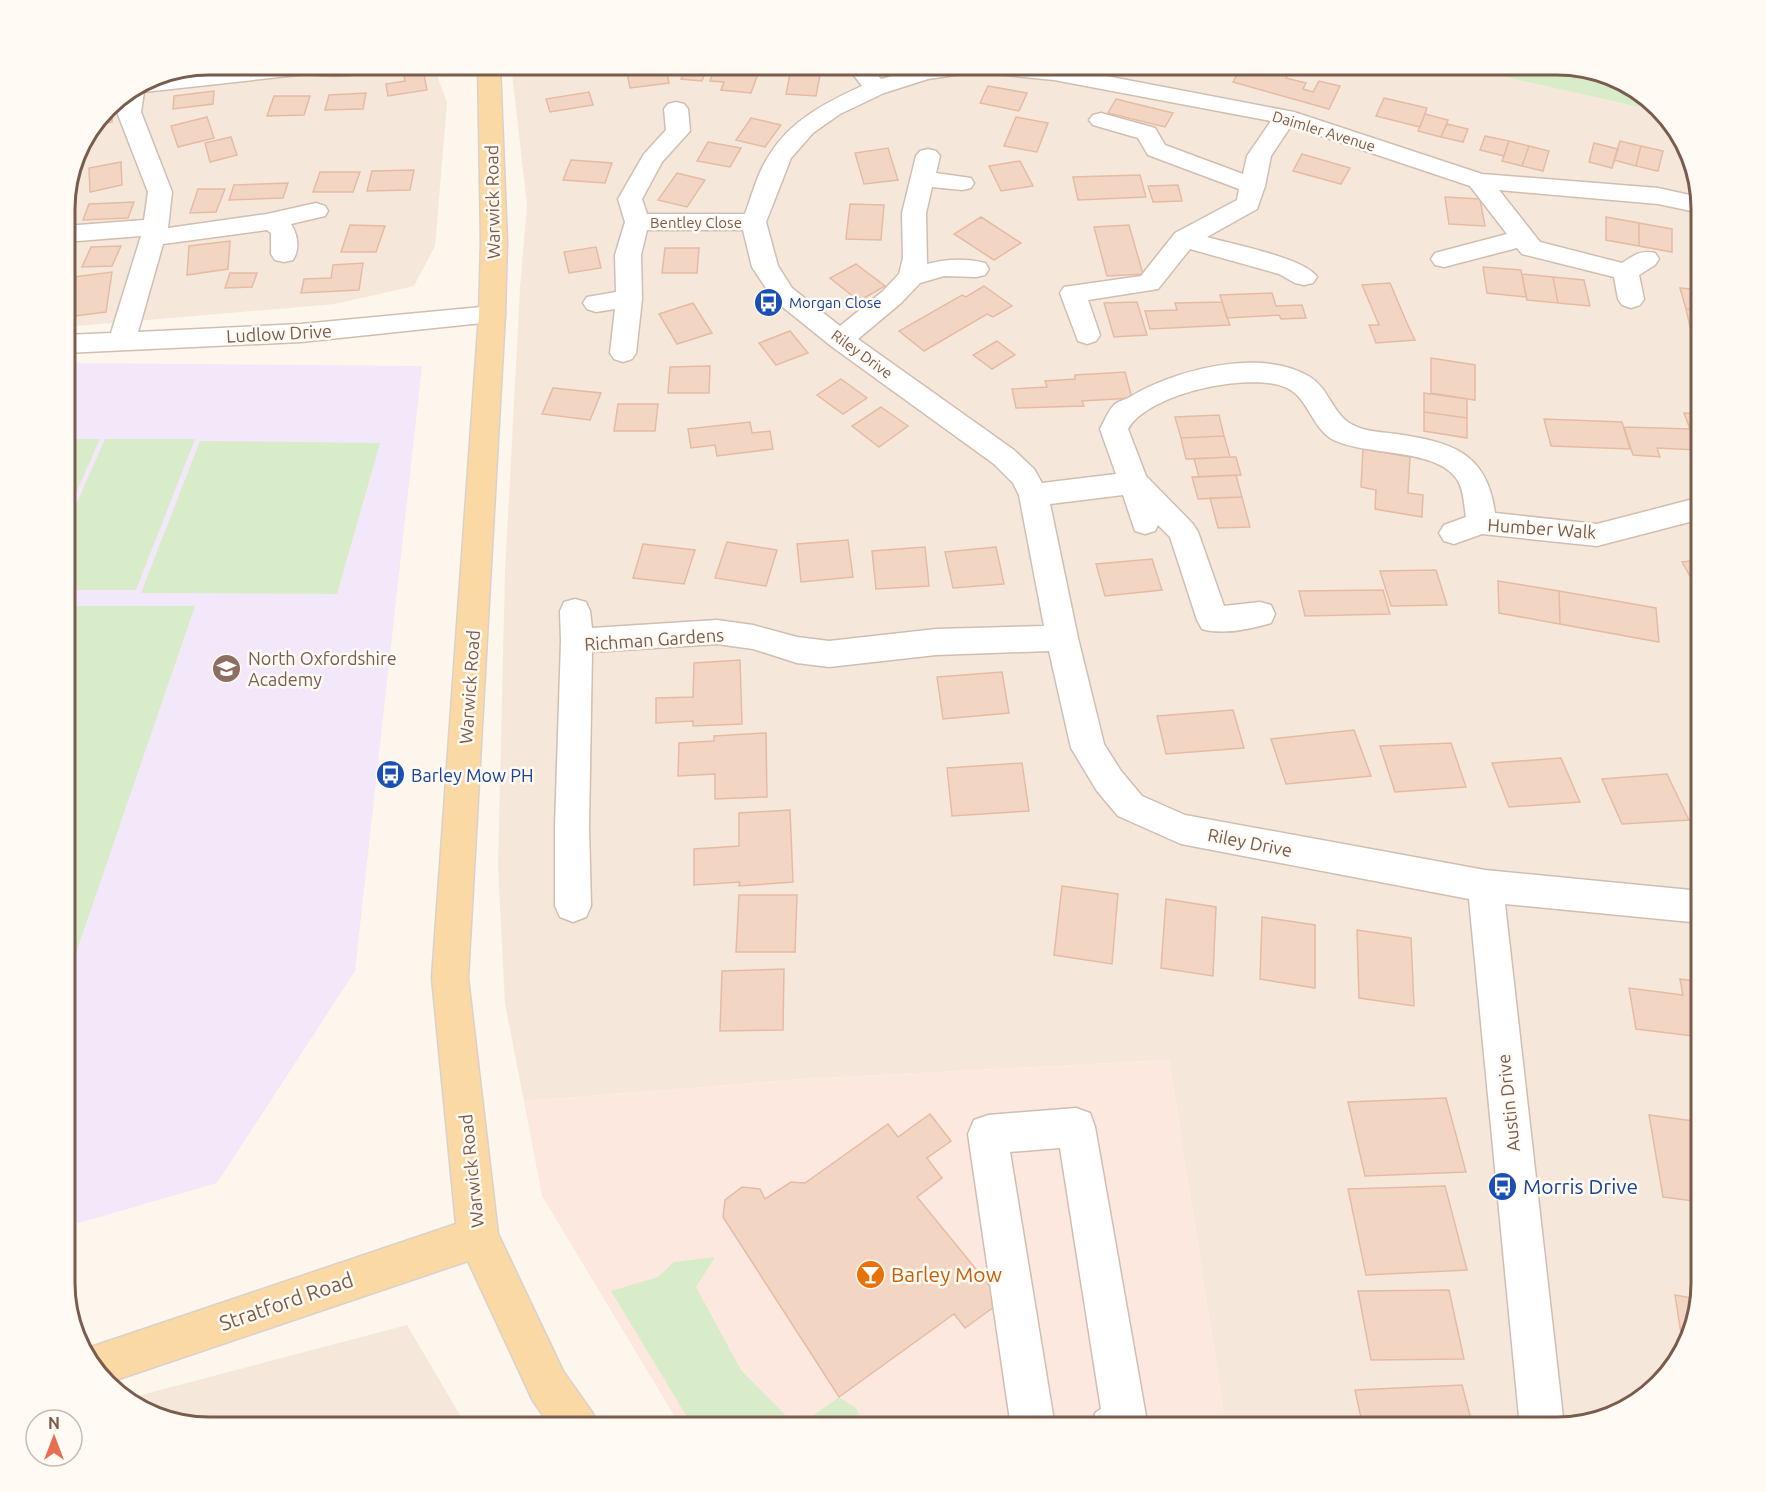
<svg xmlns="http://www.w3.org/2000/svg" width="1766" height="1492" viewBox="0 0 1766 1492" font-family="Ubuntu,sans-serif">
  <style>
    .residential { fill: #f5e8da }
    .commercial { fill: #fde8e0 }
    .education { fill: #f3e8fa }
    .green { fill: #d8ecc9 }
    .building { fill: #f3d5c3; stroke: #e6bba3; stroke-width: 1.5 }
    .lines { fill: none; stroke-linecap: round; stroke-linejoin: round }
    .minor-casing { stroke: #d1beb0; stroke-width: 3 }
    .major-casing { stroke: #dad1cd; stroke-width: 3 }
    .minor { fill: #fff; fill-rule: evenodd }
    .major { fill: #fbd9a5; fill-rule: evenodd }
    .labels { text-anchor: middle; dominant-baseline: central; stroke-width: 5; stroke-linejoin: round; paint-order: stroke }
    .far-street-label { font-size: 15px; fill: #7a5c4d; stroke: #fffaf3 }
    .far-transit-label { font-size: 15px; fill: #164399; stroke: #fffaf3; text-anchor: start }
    .street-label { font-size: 18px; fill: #7a5c4d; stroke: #fffaf3 }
    .education-label { font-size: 18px; fill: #785e54; stroke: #fffaf3; text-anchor: start }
    .transit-label { font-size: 18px; fill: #164399; stroke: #fffaf3; text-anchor: start }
    .near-transit-label { font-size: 21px; fill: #164399; stroke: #fffaf3; text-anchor: start }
    .near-food-label { font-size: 21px; fill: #c56008; stroke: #fffaf3; text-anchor: start }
    .near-street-label { font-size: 21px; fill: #7a5c4d; stroke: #fffaf3 }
    .rim { fill: none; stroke: #7a5c4d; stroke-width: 3 }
  </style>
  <rect width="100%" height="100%" fill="#fdf6ec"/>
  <!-- residential -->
  <path class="residential" d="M209 65H433L447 102 435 246 414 286 335 304 65 327V199L80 145 114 101 154 75Z
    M511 65H1452L1661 112 1690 154 1701 209V1283L1691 1338 1665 1378 1612 1416 1557 1427H1226L1169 1060 804 1079 524 1101 505 1004 498 867 505 572 520 289 527 205Z
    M407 1325 467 1427H209L154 1417 126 1399Z"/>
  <!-- commercial -->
  <path class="commercial" d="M1169 1060 1226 1427H681L542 1196 524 1101 804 1079Z"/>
  <!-- education -->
  <path class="education" d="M65 363 422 366 355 971 217 1183 65 1227Z"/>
  <!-- green -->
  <path class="green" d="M1452 65C1516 64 1618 53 1661 112Z
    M65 439H100L65 518Z
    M105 439H195L136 590H65V530Z
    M200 441 380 443 337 594 141 593Z
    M65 606H195L65 985Z
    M715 1257 696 1287 741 1370 797 1427 839 1397 856 1408 865 1427H693L611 1291 658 1277 674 1262Z"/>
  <!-- building -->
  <path class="building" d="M422 65 427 90 388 96 386 84 405 81 402 67Z
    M1175 65H1204L1205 72 1176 71Z
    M1242 65 1287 75 1286 78 1306 83 1303 89 1313 92 1319 81 1340 86 1329 109 1233 82Z
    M686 68 706 70 702 81 681 79Z
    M666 69 669 83 630 88 627 73Z
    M728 72 758 74 751 93 721 90 724 82 710 81 713 73 727 74Z
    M790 74 820 75 816 96 786 94Z
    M988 86 1027 93 1019 111 980 103Z
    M214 91 213 104 173 109 174 96Z
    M589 92 593 105 550 112 546 99Z
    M366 93 363 109 325 110 329 95Z
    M274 96H310L304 115 267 116Z
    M1384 98 1427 108 1420 127 1376 116Z
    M1116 99 1173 113 1165 127 1108 113Z
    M113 105 112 122 95 125 110 106Z
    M1425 114 1448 120 1441 137 1418 131Z
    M207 117 214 138 178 147 171 126Z
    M1016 117 1048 123 1037 152 1004 146Z
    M751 118 781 125 765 147 736 140Z
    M1447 124 1468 129 1463 142 1441 137Z
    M1485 136 1509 141 1504 156 1480 150Z
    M231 137 237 155 210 162 205 143Z
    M1509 141 1529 146 1522 166 1502 161Z
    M1620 141 1641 146 1636 166 1614 160Z
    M708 142 741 148 730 167 697 161Z
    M1594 143 1618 149 1612 168 1589 162Z
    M1529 146 1549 151 1543 171 1522 166Z
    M1641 146 1663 151 1658 171 1636 166Z
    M888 148 898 180 864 184 855 153Z
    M1302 154 1350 168 1341 184 1293 171Z
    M571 160 612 163 605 183 563 180Z
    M1020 161 1033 186 1001 191 989 166Z
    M121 162 122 185 90 192 89 168Z
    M414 170 410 190 367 191 372 171Z
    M320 172H360L353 192H313Z
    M677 173 705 180 687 207 658 200Z
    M1140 175 1146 197 1078 200 1073 177Z
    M288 183 283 198 229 200 234 185Z
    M1178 185 1182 201 1153 202 1148 186Z
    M198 189H225L216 212 190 213Z
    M1445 197 1480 199 1485 226 1449 224Z
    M134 202 128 218 83 220 89 204Z
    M850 204 884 205 881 240 846 239Z
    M981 217 1021 243 994 260 954 234Z
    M1606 217 1639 223V246L1606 240Z
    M1639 223 1672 229V252L1639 246Z
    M350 225 385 226 376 252H341Z
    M1129 225 1143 274 1107 276 1094 227Z
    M1693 230 1701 231V253L1694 252Z
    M230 241 228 269 187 275 189 246Z
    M121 246 112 266 82 267 91 247Z
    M596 247 601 268 569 273 564 252Z
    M665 248H699L697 273H662Z
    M363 263 359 290 301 293 304 279 331 278 333 265Z
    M856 264 885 286 859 301 830 278Z
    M1483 267 1521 270 1526 297 1487 293Z
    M112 272 106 312 67 317 74 277Z
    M230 273H257L252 287 225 288Z
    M1522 274 1553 277 1558 303 1527 300Z
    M1553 277 1584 280 1590 306 1558 303Z
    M1390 283 1407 323 1415 340 1376 343 1369 325H1379L1362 285Z
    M984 286 1012 306 993 317 987 314 924 351 899 331 962 295 966 297Z
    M1680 288 1701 290V311L1686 309Z
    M1272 293 1276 306 1302 305 1306 318 1281 319 1279 315 1227 318 1220 295Z
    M1137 302 1147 335 1114 337 1104 303Z
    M1222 302 1230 325 1150 329 1145 311 1177 310 1175 303Z
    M693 303 712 333 677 344 659 314Z
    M1686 309 1701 311V332L1691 331Z
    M790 331 808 353 776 365 759 343Z
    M1691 331 1701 332V354H1697Z
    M997 341 1015 355 992 369 973 355Z
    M1431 358 1475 365V400L1431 393Z
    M710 366 709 393H668L670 367Z
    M1125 372 1132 398 1082 401 1084 406 1016 408 1012 389 1047 387 1045 381 1075 379V375Z
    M841 379 867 398 843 414 817 395Z
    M553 388 601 393 590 420 542 414Z
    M1424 393 1467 399V418L1424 412Z
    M618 404H658L655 431H614Z
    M881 407 908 426 879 447 852 426Z
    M1424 412 1467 418V438L1424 431Z
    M1684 413 1701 414V435L1692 434Z
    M1219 415 1224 436 1181 438 1175 417Z
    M1544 419 1622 422 1630 449 1551 446Z
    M750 422 752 433 770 431 773 449 717 456 715 445 691 448 688 429Z
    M1624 427 1690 429 1697 450 1657 448 1660 457 1633 455Z
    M1224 436 1230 457 1186 459 1181 438Z
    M1363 449 1410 457 1408 493 1423 495 1422 517 1375 509 1376 490 1361 487Z
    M1230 457H1236L1241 475 1199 477 1194 459Z
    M1236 475 1242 497 1198 499 1192 477Z
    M1242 497 1250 527 1218 528 1210 498Z
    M848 540 853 577 801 582 797 544Z
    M727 542 777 550 766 586 715 578Z
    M643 544 695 550 684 584 633 578Z
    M925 547 929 586 876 589 872 551Z
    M996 547 1004 584 953 588 945 552Z
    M1152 559 1162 590 1105 596 1096 564Z
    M1701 560V594H1700L1682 562Z
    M1436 570 1447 605 1391 606 1380 571Z
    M1498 581 1559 591 1560 624 1499 613Z
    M1383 590 1390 614 1305 616 1299 591Z
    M1559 591 1656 608 1659 642 1560 624Z
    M740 660 742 724 693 726V721L656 723V698L693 697 694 663Z
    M1002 672 1009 713 943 719 937 677Z
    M1233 710 1244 748 1166 754 1157 716Z
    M1354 730 1371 776 1286 784 1271 739Z
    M766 733 767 797 715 799V774L678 776 679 743 714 741V736Z
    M1451 743 1466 787 1395 792 1380 746Z
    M1561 758 1580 802 1509 807 1492 763Z
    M1022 763 1029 811 952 816 947 768Z
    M1667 774 1689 820 1622 824 1602 779Z
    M790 810 793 882 739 886 740 882 694 885V849L739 846V813Z
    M1062 886 1118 894 1112 964 1054 955Z
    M739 895H797L795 952H736Z
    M1166 899 1216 907 1213 976 1161 968Z
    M1262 917 1315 925V988L1260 979Z
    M1357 930 1411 938 1414 1006 1359 998Z
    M784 969 783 1030 720 1031 722 971Z
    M1680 979 1701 982V1037L1636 1029 1629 988 1683 995Z
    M1446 1098 1466 1172 1365 1176 1348 1102Z
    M930 1114 951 1141 927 1158 942 1178 917 1197 1002 1301 965 1328 954 1314 839 1397 723 1217 725 1200 742 1187 760 1189 765 1199 791 1182 805 1183 888 1124 898 1137Z
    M1649 1115 1701 1122V1202L1663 1197Z
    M1445 1186 1467 1270 1366 1275 1348 1189Z
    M1449 1290 1464 1359 1371 1360 1358 1291Z
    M1675 1295 1698 1299 1691 1338 1685 1346H1683Z
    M1462 1385 1473 1427H1363L1355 1390Z"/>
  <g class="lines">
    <defs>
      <path id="minor" d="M269 65H386L383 70C358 76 332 77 307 74L144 92 141 112 172 192 168 228 267 214 316 203 325 206 328 211 325 216 291 224C298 235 300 249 293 260L284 262 275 260 271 254V233L267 230 163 244 138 332 301 324 492 306 501 309 505 315 501 321 301 342 65 353V335L111 333 141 236 65 242V226L144 220 148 192 117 112 120 96 150 78Z
        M846 65H868L881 79 936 65 1054 66 1294 112 1482 174 1658 188 1699 197 1701 213 1658 204 1499 190 1540 242 1622 263C1634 255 1641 250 1655 253L1659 259 1655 265 1639 275 1644 299 1640 305 1631 308 1622 305 1618 299 1614 277 1522 254 1517 248 1444 267 1435 265 1431 259 1435 253 1507 234 1470 186 1291 126 1271 156 1265 186 1257 209 1207 237C1231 244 1305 258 1317 277L1313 283 1304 285 1295 283 1279 274 1190 249 1158 289 1088 300 1100 335 1096 341 1087 344 1078 341 1060 293 1064 287 1141 276 1175 233 1237 200 1239 189 1148 155 1138 138 1093 125 1089 120 1093 115 1101 113 1155 128 1165 145 1243 174 1247 156 1271 121 1054 80 995 74H962L928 79 884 93 840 114 813 133 791 158 766 222 778 266 792 288 840 326 883 291 899 274 903 258 902 213 916 156 920 151 928 149 936 151 940 156 936 173 971 178 974 183 971 188 962 190 932 187 926 213 927 264C946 259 966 258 985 263L989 269 985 275 976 277 944 276 920 283 901 303 858 339 1014 450 1034 469 1042 483 1116 474 1100 429C1104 422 1108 411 1114 405 1118 401 1125 400 1130 397 1175 370 1261 347 1310 377 1330 389 1333 417 1355 426 1367 432 1383 432 1396 434 1451 442 1487 452 1495 513L1597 524 1701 497V519L1597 546 1482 534 1454 544 1444 541 1439 533 1444 525 1466 517C1464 506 1464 491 1458 481 1439 448 1369 456 1336 441 1312 431 1310 399 1287 388 1251 371 1148 393 1128 429L1146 476 1193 524 1198 532 1224 606 1260 602 1271 605 1275 614 1271 623C1251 629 1222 635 1202 629L1197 620 1170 537 1158 525 1155 531 1145 534 1135 531 1123 495 1050 504 1078 638 1104 744 1121 771 1142 796 1185 815 1485 870 1701 891V923L1505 904 1564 1426 1520 1427 1469 899 1181 844 1118 816 1097 791 1071 748 1049 651 936 655 829 667 797 663 753 649 717 644 592 652 589 827 591 906 586 917 573 922 560 917 555 906V827L561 641 560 611 564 602 575 599 586 602 590 611 592 628 717 620 753 625 797 637 829 641 936 629 1044 626 1019 495 1013 483 994 464 831 346 774 300 752 267 743 230H647L641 255 642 299 636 353 632 359 623 362 614 359 610 353 615 309 596 312 587 309 583 303 587 297 616 292 615 255 625 222 618 199 644 154 666 130 664 109 668 104 676 102 684 104 688 109 690 131 662 162 642 199 647 214H745C752 195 758 171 770 154 791 120 827 102 862 86Z
        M1076 1108 1090 1113 1095 1127 1147 1422 1145 1427H1089L1096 1412 1101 1409 1060 1148 1010 1152 1055 1427H1011L968 1134 974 1120 988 1115Z"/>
      <path id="major" d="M478 65H500L507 242 505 315 468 978 498 1234 563 1371 592 1412 599 1427H551L533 1401 468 1261 107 1383 82 1350 456 1224 432 978 479 315 481 242Z"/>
    </defs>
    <!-- minor casing -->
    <use href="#minor" class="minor-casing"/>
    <!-- major casing -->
    <use href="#major" class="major-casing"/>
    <!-- minor -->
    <use href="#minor" class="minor"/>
    <!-- major -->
    <use href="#major" class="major"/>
  </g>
  <!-- icons -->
  <defs>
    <symbol id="bus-disc" viewBox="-11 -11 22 22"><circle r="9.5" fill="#1a4fb4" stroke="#fffaf3"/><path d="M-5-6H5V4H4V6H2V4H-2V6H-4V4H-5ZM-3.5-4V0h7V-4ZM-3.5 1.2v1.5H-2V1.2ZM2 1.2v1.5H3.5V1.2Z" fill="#fff"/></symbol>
    <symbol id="school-disc" viewBox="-11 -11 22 22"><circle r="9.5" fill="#8d6e63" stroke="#fffaf3"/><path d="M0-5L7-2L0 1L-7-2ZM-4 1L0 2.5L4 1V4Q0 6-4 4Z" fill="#fff"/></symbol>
    <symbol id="bar-disc" viewBox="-11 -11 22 22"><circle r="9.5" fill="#e8710a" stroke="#fffaf3"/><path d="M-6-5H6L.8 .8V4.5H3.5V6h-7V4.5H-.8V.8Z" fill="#fff"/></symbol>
  </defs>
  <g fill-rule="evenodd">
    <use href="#bus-disc" x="752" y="286" width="33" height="33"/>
    <use href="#school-disc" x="210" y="652" width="33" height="33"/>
    <use href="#bus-disc" x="374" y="758" width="33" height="33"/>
    <use href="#bus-disc" x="1486" y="1170" width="33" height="33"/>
    <use href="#bar-disc" x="854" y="1258" width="33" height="33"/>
  </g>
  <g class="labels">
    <!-- far-street labels -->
    <g class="far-street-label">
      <text transform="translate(1324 131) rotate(17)">Daimler Avenue</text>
      <text x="696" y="222">Bentley Close</text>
      <text transform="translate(862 354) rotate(36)">Riley Drive</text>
    </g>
    <!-- far-transit labels -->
    <g class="far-transit-label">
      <text x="789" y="302">Morgan Close</text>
    </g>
    <!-- street labels -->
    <g class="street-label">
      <text transform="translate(492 202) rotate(-91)">Warwick Road</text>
      <text transform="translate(279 333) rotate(-3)">Ludlow Drive</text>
      <text transform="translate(1542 528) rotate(4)">Humber Walk</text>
      <text transform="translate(654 639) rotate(-4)">Richman Gardens</text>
      <text transform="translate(469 687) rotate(-86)">Warwick Road</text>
      <text transform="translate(1250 842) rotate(11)">Riley Drive</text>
      <text transform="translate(1508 1103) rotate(-96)">Austin Drive</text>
      <text transform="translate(471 1171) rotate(-96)">Warwick Road</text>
    </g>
    <!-- education labels -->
    <g class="education-label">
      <text x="248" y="658">North Oxfordshire<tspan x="248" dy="21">Academy</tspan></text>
    </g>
    <!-- transit labels -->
    <g class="transit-label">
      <text x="411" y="775">Barley Mow PH</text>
    </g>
    <!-- near-transit labels -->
    <g class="near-transit-label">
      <text x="1523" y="1186">Morris Drive</text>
    </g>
    <!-- near-food labels -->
    <g class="near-food-label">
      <text x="891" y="1274">Barley Mow</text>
    </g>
    <!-- near-street labels -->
    <g class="near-street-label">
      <text transform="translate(286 1301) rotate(-19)">Stratford Road</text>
    </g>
  </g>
  <!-- crop -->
  <path d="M0 0H1766V1492H0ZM209 75H1557A134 134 0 0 1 1691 209V1283A134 134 0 0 1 1557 1417H209A134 134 0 0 1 75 1283V209A134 134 0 0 1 209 75Z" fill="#fffaf3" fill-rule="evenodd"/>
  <path class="rim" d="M209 75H1557A134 134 0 0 1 1691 209V1283A134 134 0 0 1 1557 1417H209A134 134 0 0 1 75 1283V209A134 134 0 0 1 209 75Z"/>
  <!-- north arrow -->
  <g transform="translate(54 1438)"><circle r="28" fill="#fffaf3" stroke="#cabbb1" stroke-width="1.5"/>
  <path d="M0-4.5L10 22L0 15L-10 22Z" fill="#e76f51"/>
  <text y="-9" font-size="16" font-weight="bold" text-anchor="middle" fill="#7a5c4d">N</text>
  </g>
</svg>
